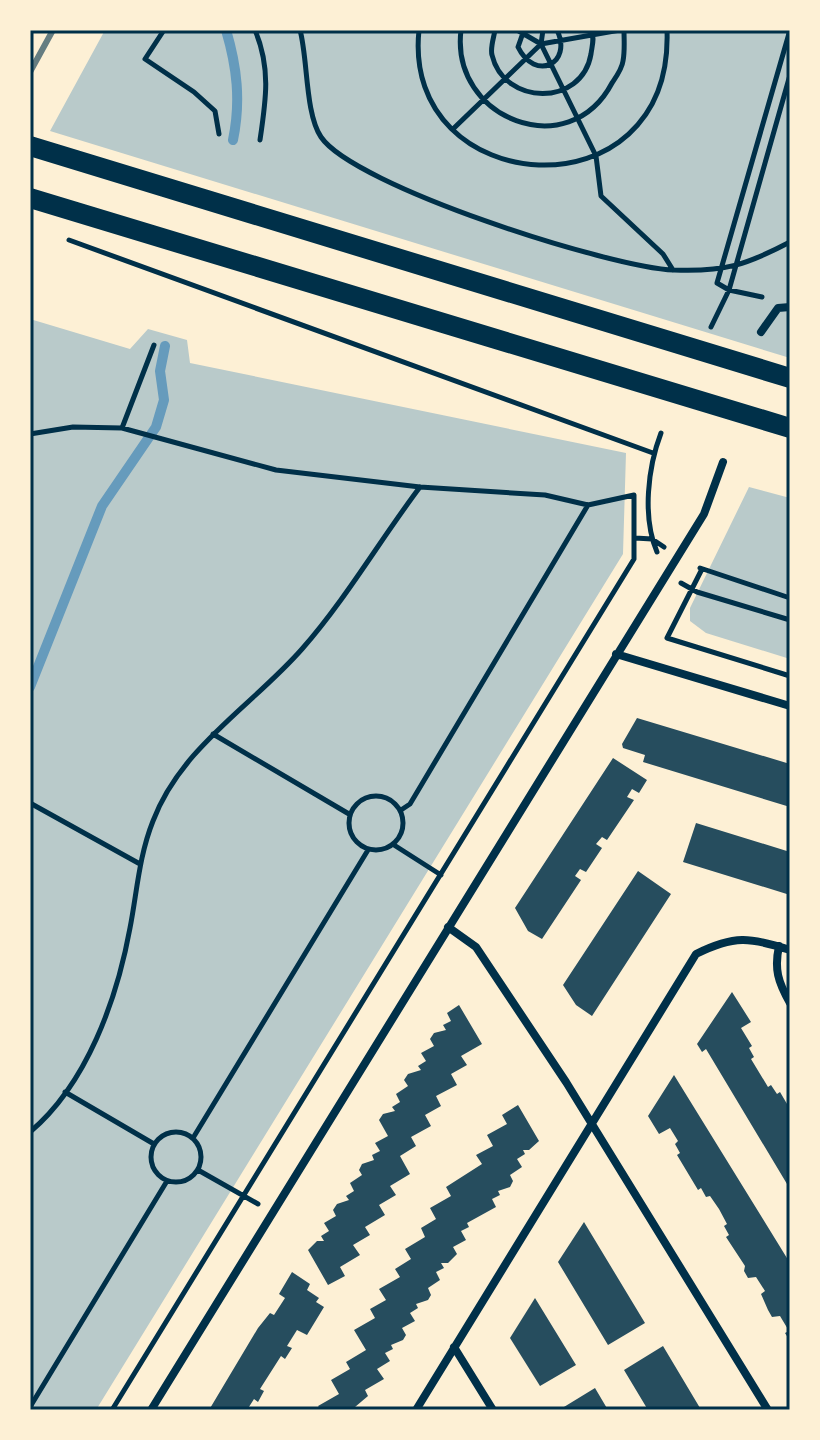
<svg xmlns="http://www.w3.org/2000/svg" width="820" height="1440" viewBox="0 0 820 1440" font-family="Raleway,sans-serif">
  <style>
    .green { fill: #b9caca }
    .lines { fill: none; stroke-linecap: round; stroke-linejoin: round }
    .stream { stroke: #669bbc; stroke-width: 10 }
    .building { fill: #264d5e }
    .path { stroke: #003049; stroke-width: 5 }
    .minor { stroke: #003049; stroke-width: 8 }
    .primary { stroke: #003049; stroke-width: 20 }
    .rail { stroke: #657d81; stroke-width: 6 }
    .neatline { fill: none; stroke: #003049; stroke-width: 3 }
  </style>
  <rect width="100%" height="100%" fill="#fdf0d5"/>
  <!-- green -->
  <path class="green" d="M105 30H790V358L50 131Z
    M30 319 130 349 148 329 187 340 190 363 626 453 623 554 96 1410H30Z
    M749 487 790 498V659L706 633 690 621V608Z"/>
  <g class="lines">
    <!-- stream -->
    <path class="stream" d="M226 30C237 67 241 101 233 140
      M30 687 102 506 156 427 164 400 160 371 165 346"/>
  </g>
  <!-- building -->
  <path class="building" d="M637 718 790 764V807L643 762 645 755 623 748 622 744Z
    M613 758 647 780 639 793 632 789 627 797 634 800 607 840 602 837 596 844 602 848 586 872 580 869 575 876 581 880 542 939 528 931 515 908Z
    M696 823 790 852V895L683 862Z
    M638 871 671 894 592 1016 576 1005 563 985Z
    M732 992 751 1022 741 1028 752 1046 749 1048 754 1057 751 1059 768 1087 771 1085 777 1094 780 1092 790 1109V1189L706 1049 702 1052 697 1044Z
    M459 1005 482 1044 461 1056 467 1065 451 1074 457 1085 436 1096 441 1106 425 1115 431 1126 411 1137 416 1146 400 1156 410 1174 390 1186 396 1195 379 1205 385 1215 365 1227 370 1235 353 1245 360 1255 340 1267 345 1276 328 1285 308 1250 317 1241H324L321 1236 329 1231 324 1223 336 1216 333 1210 337 1204 349 1200 346 1196 354 1191 350 1183 362 1175 359 1170 362 1164 374 1160 372 1155 380 1151 375 1143 388 1136 379 1120 383 1114 395 1111 392 1107 400 1102 396 1094 408 1086 404 1080 408 1074 421 1070 418 1066 426 1061 421 1053 434 1046 430 1039 434 1033 446 1030 443 1025 451 1021 447 1013Z
    M674 1075 790 1263V1341L785 1333 789 1331 780 1316 772 1317 768 1310 761 1294 765 1291 756 1277 748 1278 744 1271 745 1266 726 1237 729 1235 724 1226 727 1224 719 1209 710 1196 706 1197 701 1188 698 1190 677 1155 680 1153 675 1144 678 1141 670 1128 659 1134 648 1116Z
    M518 1105 539 1141 529 1150H523L525 1154 517 1159 522 1167 510 1175 513 1181 510 1187 498 1191 500 1195 492 1199 496 1207 467 1223 469 1227 461 1231 466 1240 453 1247 457 1254 448 1263H441L444 1268 436 1272 440 1280 428 1288 431 1295 428 1300 416 1304 418 1308 410 1313 415 1321 402 1328 406 1335 403 1340 391 1345 393 1349 385 1353 390 1361 377 1369 384 1379 365 1390 368 1396 355 1407 321 1410 318 1406 339 1394 331 1380 350 1369 346 1362 366 1350 354 1330 375 1318 370 1309 386 1300 379 1289 400 1277 395 1269 411 1259 405 1249 425 1237 421 1228 436 1219 430 1208 451 1196 446 1187 482 1164 476 1155 493 1146 487 1135 507 1124 502 1115Z
    M584 1222 645 1323 608 1345 558 1262Z
    M292 1272 310 1284 307 1290 319 1298 316 1302 324 1307 307 1335 297 1330 287 1346 292 1348 285 1359 281 1356 260 1389 264 1391 258 1402 254 1399 247 1410H209L258 1328 270 1313 274 1315 285 1298 279 1294Z
    M535 1298 576 1365 540 1386 510 1338Z
    M663 1346 700 1408 697 1410H648L624 1370Z
    M595 1388 608 1410H559Z"/>
  <g class="lines">
    <!-- path -->
    <path class="path" d="M164 30 145 59 194 92 215 111 219 134
      M255 30C271 68 266 100 260 140
      M300 30C308 59 305 113 321 137 354 186 611 268 674 270 725 272 746 265 790 242
      M419 30C401 200 674 220 667 30
      M461 30C450 119 569 165 612 83 616 77 622 69 623 61 625 51 624 40 624 30
      M495 30C494 37 490 48 492 55 504 106 582 107 591 54 592 46 595 38 591 30
      M517 30 541 44 620 30
      M524 30 518 47C535 82 573 64 557 30
      M543 30 541 44 596 156 601 196 663 254 673 270
      M453 129 541 44
      M69 240 653 453
      M762 297 729 290 717 283 790 30
      M711 327 729 290 790 75
      M122 428 154 345
      M30 434 73 427 122 428 276 470 420 487 545 495 588 505 634 495V559L112 1410
      M635 538 652 539 664 547
      M657 552C642 517 648 467 661 433
      M700 568 790 598
      M702 569 667 638 790 676
      M681 583 697 592 790 620
      M213 734 349 814
      M349 823a27 27 0 1 1 54 0a27 27 0 1 1-54 0Z
      M30 803 140 864
      M401 810 410 804 588 505
      M394 845 441 875
      M65 1092 154 1144
      M151 1157a25 25 0 1 1 50 0a25 25 0 1 1-50 0Z
      M30 1132C87 1084 117 999 130 928 137 892 139 856 153 821 181 747 252 706 302 649 346 599 380 540 420 487
      M193 1138 368 850
      M198 1170 258 1204
      M30 1407 167 1181"/>
    <!-- minor -->
    <path class="minor" d="M761 332 778 308 790 307
      M616 654 790 706
      M448 927 476 947 566 1082 768 1410
      M779 946C774 969 778 982 790 1003
      M454 1347 493 1410
      M151 1410 704 514 723 462
      M416 1410 696 954C734 935 750 937 790 950"/>
    <!-- primary -->
    <path class="primary" d="M30 146 790 378
      M30 198 790 428"/>
    <!-- rail -->
    <path class="rail" d="M30 72 53 30"/>
  </g>
  <!-- border -->
  <rect width="820" height="1440" fill="none" stroke="#fdf0d5" stroke-width="64"/>
  <rect x="32" y="32" width="756" height="1376" class="neatline"/>
</svg>
